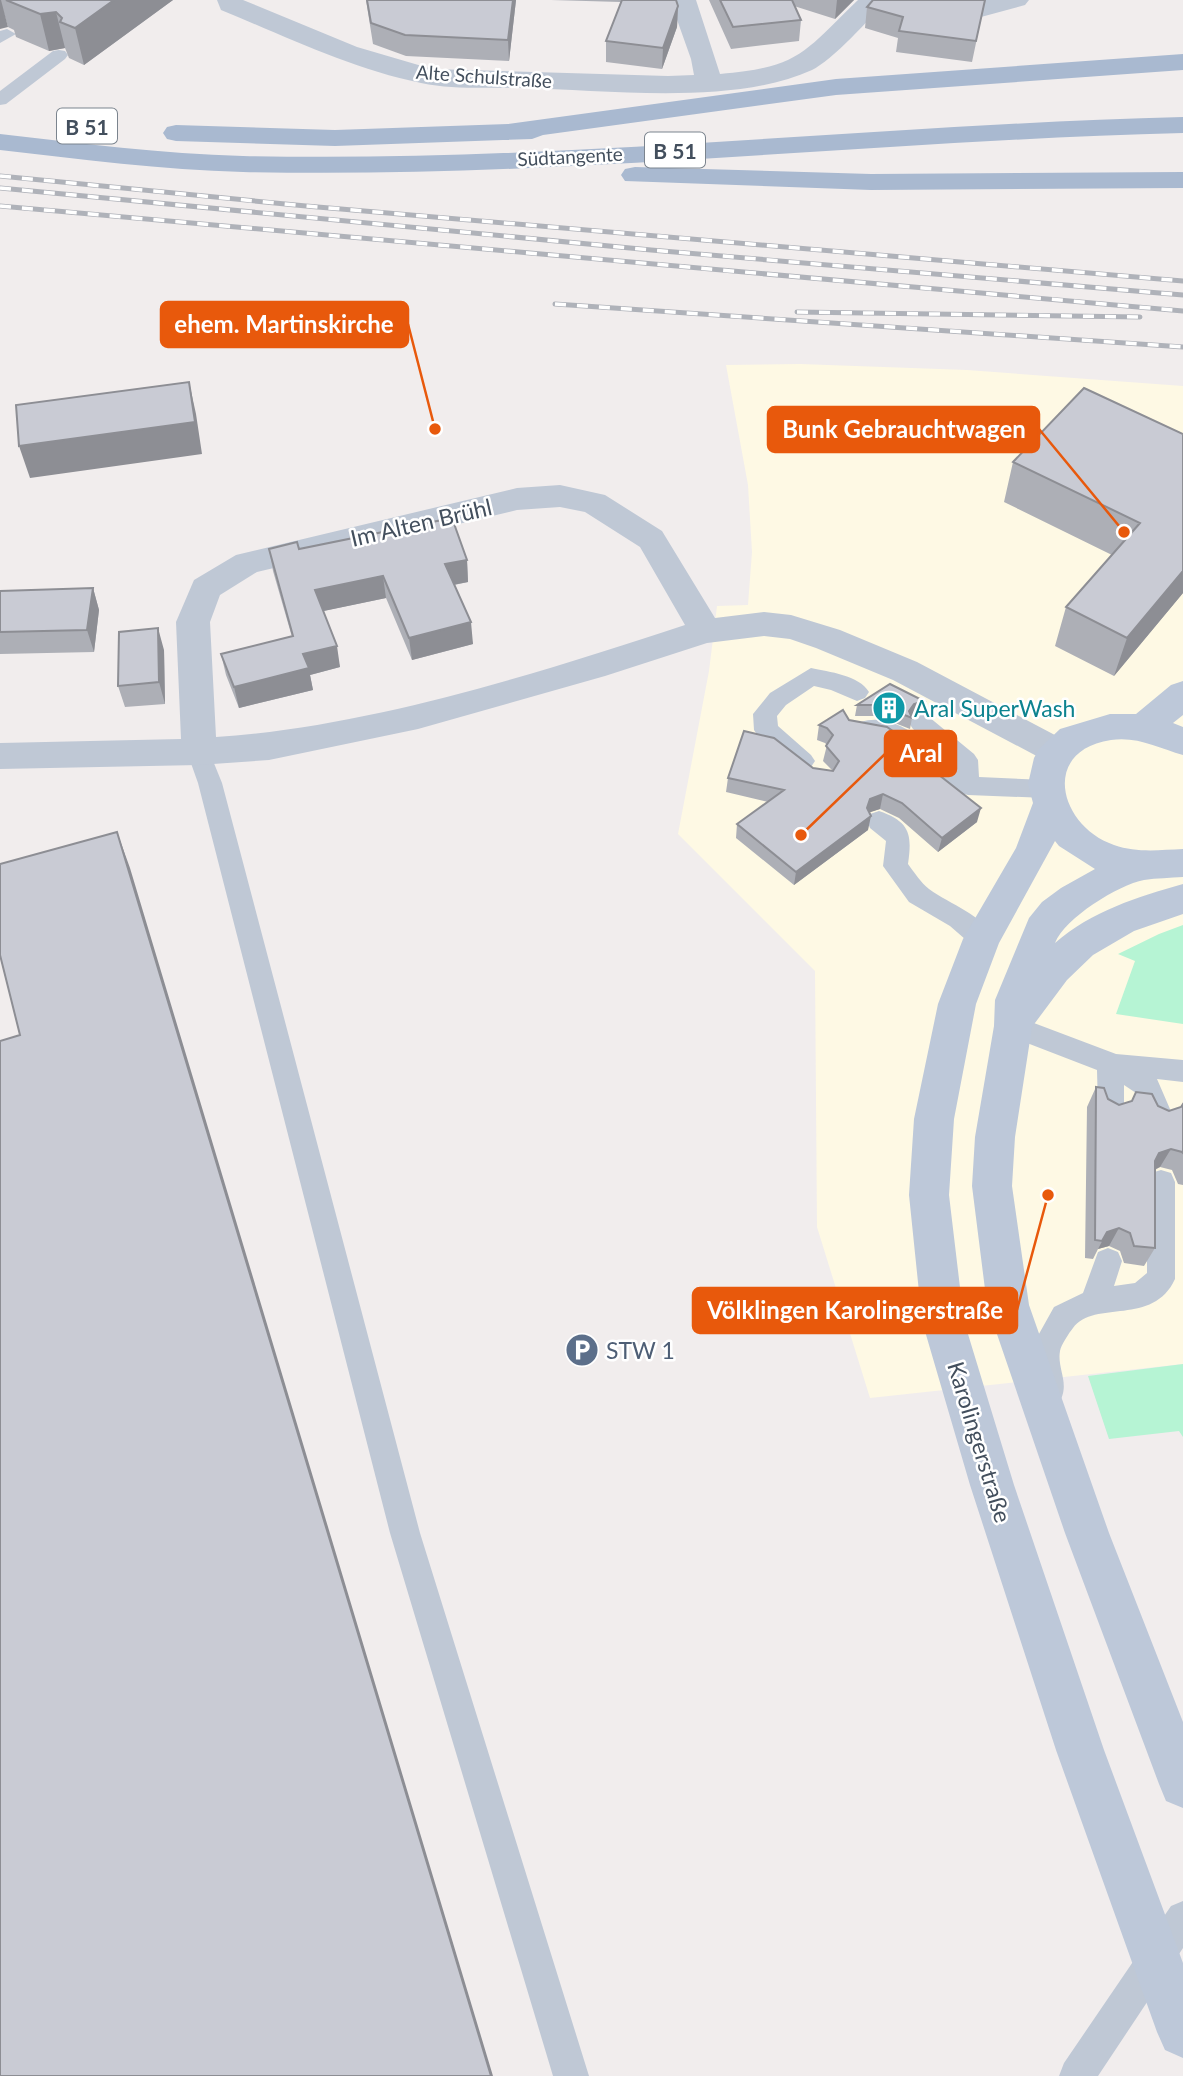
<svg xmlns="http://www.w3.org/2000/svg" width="1183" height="2076" viewBox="0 0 1183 2076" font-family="Lato,sans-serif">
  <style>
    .commercial { fill: #fef9e4 }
    .green { fill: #b6f4d4 }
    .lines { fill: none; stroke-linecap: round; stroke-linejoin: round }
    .service { fill: #bfc8d5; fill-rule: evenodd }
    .minor { fill: #bfc8d5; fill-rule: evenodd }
    .secondary { fill: #bdc8d9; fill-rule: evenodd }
    .primary { fill: #a9b9d0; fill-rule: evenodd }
    .rail-casing { stroke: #afb2b9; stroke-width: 5 }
    .rail { stroke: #fff; stroke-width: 3.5; stroke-dasharray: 11; stroke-linecap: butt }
    .wall { fill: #adafb6 }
    .shaded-wall { fill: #8d8e94 }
    .building { fill: #c9cbd4; stroke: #8d8e94; stroke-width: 2 }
    .labels { text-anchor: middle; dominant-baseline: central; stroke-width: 5; stroke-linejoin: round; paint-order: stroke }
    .far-street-label { font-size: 19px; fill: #434f5d; stroke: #fff }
    .shield { fill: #fff; stroke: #7b848e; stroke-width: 2 }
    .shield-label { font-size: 21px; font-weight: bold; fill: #434f5d }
    .street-label { font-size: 23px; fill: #434f5d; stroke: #fff }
    .culture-label { font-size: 23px; fill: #0d838f; stroke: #fff; text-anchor: start }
    .service-label { font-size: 23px; fill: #4e5e75; stroke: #fff; text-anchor: start }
    .leader { fill: none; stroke: #e8590c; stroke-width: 2.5 }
    .callout-dot { fill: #e8590c; stroke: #fff; stroke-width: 2.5 }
    .callout { fill: #e8590c; stroke: #e8590c; stroke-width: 2.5 }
    .callout-label { font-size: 24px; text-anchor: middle; font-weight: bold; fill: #fff }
  </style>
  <rect width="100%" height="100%" fill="#f1eded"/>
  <!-- commercial -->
  <path class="commercial" d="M800 364 967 370 1183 386V1364L870 1398 817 1227 815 971 678 834 709 671 717 606 748 605 752 552 748 485 726 365Z"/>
  <!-- green -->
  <path class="green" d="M1183 925V1024L1116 1014 1135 961 1118 954 1159 934Z
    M1183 1364V1437L1179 1431 1109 1439 1088 1376Z"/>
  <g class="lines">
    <!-- service -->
    <path class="service" d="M7 29 16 34 0 43V31Z
      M59 50 65 51 68 55 65 59 6 104 0 105V91L53 51Z
      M811 668C829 672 859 675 869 692L865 698 857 701 831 690 814 686 786 705 777 716 778 726 811 755 815 761 811 767C791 774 772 749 758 736L754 730 753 714 770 693Z
      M921 714 929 717 974 754 978 760 979 777 1046 780 1055 782 1058 789 1055 796 1046 798 968 795 960 793 885 739 861 734 857 728 861 722C895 711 928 745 954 763L913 729 909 723 913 717Z
      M199 743 207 746 222 783 420 1533 589 2076H553L390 1533 198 783 187 752 191 746Z
      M879 811C911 822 912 835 908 864 914 872 921 883 929 889 951 905 982 914 995 939L991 946 982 949 973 946 950 926 909 902 883 866 886 841 870 828 867 821 870 814Z
      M1013 1015 1116 1054 1183 1060V1082L1157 1079 1173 1116 1170 1124 1160 1128 1150 1124 1136 1093 1124 1085V1110L1121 1118 1111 1122 1101 1118 1098 1110 1097 1070 1004 1034 1000 1026 1004 1018Z
      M1161 1170 1171 1173 1175 1182V1279C1153 1327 1095 1299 1073 1328 1069 1333 1061 1345 1060 1351 1057 1368 1069 1382 1061 1399L1051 1403 1041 1399 1036 1389 1030 1350 1054 1307 1083 1293 1098 1252 1108 1248 1118 1252 1122 1261 1114 1286 1135 1283 1147 1273V1182L1151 1173Z
      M1183 1901V1948L1098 2076H1059L1064 2063 1171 1906Z"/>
    <!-- minor -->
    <path class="minor" d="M217 0H243L357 47 432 69 668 76 694 75 691 59 670 0H696L720 74C800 67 803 53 858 0H885C873 17 831 61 812 70 733 106 608 90 522 88 488 87 454 90 421 83 352 69 287 37 221 10Z
      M918 0H1029L1025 5 981 17 922 5Z
      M560 485 605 495 662 531 715 618 764 612 791 615 840 630 917 662 1070 743 1075 752 1070 761 1058 765 1046 761 893 680 816 648 790 639 764 636 707 643 605 676 418 729 269 760 199 765 0 769V743L181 739 176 622 194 580 236 555 517 488ZM560 507 585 512 640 547 685 625C539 673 369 727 216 737L210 622 220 595 257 572 517 510Z"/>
    <!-- secondary -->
    <path class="secondary" d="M1183 681V715L1173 723 1183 727V755C1159 748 1137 736 1111 740 1039 751 1060 827 1114 845 1137 853 1159 850 1183 849V877C1170 878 1157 878 1144 880 1118 885 1065 918 1055 943 1092 911 1137 897 1183 884V914L1134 931 1093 955 1067 980 1032 1027 1015 1137 1012 1186 1029 1305 1109 1533 1183 1722V1808L1166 1801 1159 1784 1065 1533 987 1305 972 1186 975 1137 994 1026 995 1000 1029 918 1042 902 1061 888 1095 869 1059 846 1055 841 999 943 976 1004 954 1119 949 1195 964 1321 1014 1485 1104 1750 1183 1963V2058L1165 2050 1157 2032 1056 1750 970 1485 922 1321 909 1195 914 1119 938 1004 963 939 1016 848 1033 803 1028 784 1034 758 1039 749 1060 729 1110 714H1136L1171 685Z"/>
    <!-- primary -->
    <path class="primary" d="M1183 54V70L836 95 543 135 532 139 335 146 176 141 167 139 163 133 167 127 176 125 335 130 508 124 836 79Z
      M1183 117V133C870 141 557 179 243 172 162 170 81 159 0 150V134C81 143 162 154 243 156 557 163 870 125 1183 117Z
      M635 167 871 174 1183 172V188L871 190 625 181 621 175 625 169Z"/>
    <defs>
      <path id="rail" d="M0 176 306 206 1183 281
        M0 188 651 250 1183 295
        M0 206 1183 311
        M555 304 1183 347
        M797 312 1140 317"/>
    </defs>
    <!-- rail casing -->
    <use href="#rail" class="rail-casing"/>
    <!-- rail -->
    <use href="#rail" class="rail"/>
  </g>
  <!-- wall -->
  <path class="wall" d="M0 0H173L84 65 69 58 65 48 49 51 16 37 14 30 8 27Z
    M366 0H516L509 61 406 56 373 44Z
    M551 0H676L678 6 677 27 662 69 606 62V41L621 2Z
    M709 0H854L835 19 794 6 801 20 799 41 731 49Z
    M985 0 972 62 896 52 898 38 865 28 867 7Z
    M1084 388 1183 593 1114 676 1055 646 1066 607 1112 555 1004 502 1013 462Z
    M269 549H299L467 560 468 582 454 585 473 644 412 660 386 598 323 611 340 667 310 675 313 690 239 708 226 675 221 654 292 637 273 571Z
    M93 588 99 610 94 652 0 654V591Z
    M164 650 165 704 125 707 118 686Z
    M890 684 921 712 911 716 912 718 910 729 877 716H855L857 705Z
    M849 720 901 737 900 744 977 822 938 852 899 818 880 809 869 812 868 830 794 885 736 838 737 824 768 802 726 792 728 778 813 768 833 771 823 761 827 745 825 743 817 740 819 725Z
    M1096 1087 1108 1099 1119 1105 1158 1106 1169 1111 1181 1107 1183 1103V1185L1178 1184 1172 1170 1160 1167 1155 1170V1248L1144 1266 1124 1263 1120 1251 1109 1246 1098 1249 1093 1259 1085 1258 1087 1107Z"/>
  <!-- shaded-wall -->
  <path class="shaded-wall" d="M0 0H1L8 27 0 29Z
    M114 0H173L84 65 75 28Z
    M513 0H516L509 61 508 40Z
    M837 0H854L835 19Z
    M678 6 677 27 662 69 663 48Z
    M56 12 65 48 49 51 40 14Z
    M189 382 196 414 202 454 30 478 19 446Z
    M467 560 468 582 447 586 445 564Z
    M1183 571V593L1114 676 1127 638Z
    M383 576 386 598 319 612 315 590Z
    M93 588 99 610 94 652 87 630Z
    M471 622 473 644 412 660 409 638Z
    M158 628 164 650 165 704 159 682Z
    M337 646 340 667 310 675 313 690 239 708 234 687 303 654Z
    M924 701 921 712 912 715 910 717 909 711 914 704Z
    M883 794 880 809 868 813 871 816 868 830 794 885 796 872 867 808 870 799Z
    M981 808 977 822 938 852 942 838Z
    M117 832 130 868 493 2076H491Z
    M1171 1149 1160 1167 1149 1172 1159 1153Z
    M1119 1228 1109 1246 1098 1249 1107 1232Z"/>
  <!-- building -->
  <path class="building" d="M6 0H114L75 28 60 22 62 18 56 12 40 14Z
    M367 0H513L508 40 405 35 371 23Z
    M622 0H676L678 6 663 48 606 41Z
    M720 0H792L801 20 733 27Z
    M873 0H985L976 41 899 31 903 17 867 7Z
    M189 382 195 422 19 446 16 405Z
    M1084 388 1183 434V571L1127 638 1066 607 1140 523 1013 462Z
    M452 518 467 560 445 564 471 622 409 638 383 576 315 590 337 646 303 654 309 668 234 687 221 654 293 636 269 549 297 542 299 549Z
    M93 588 87 630 0 632V591Z
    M158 628 159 682 118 686 119 632Z
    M890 684 924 701 914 704 909 711 912 718 879 705H857Z
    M843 710 849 720 887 727 901 737 897 742 981 808 942 838 902 803 883 794 870 799 867 808 871 816 796 872 737 824 784 790 728 778 744 731 774 738 813 768 833 771 839 761 826 746 833 735 827 728 819 725Z
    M117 832 491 2076H0V1041L20 1035 0 955V864Z
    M1096 1087 1104 1088 1108 1099 1119 1105 1132 1101 1136 1092 1152 1094 1158 1106 1169 1111 1181 1107 1183 1104V1153L1182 1152 1171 1149 1159 1153 1155 1161V1248L1134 1246 1130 1233 1119 1228 1107 1232 1102 1241 1095 1240Z"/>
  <!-- icons -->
  <defs>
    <symbol id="building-disc" viewBox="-11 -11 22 22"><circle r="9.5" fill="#0f9aa8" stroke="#fff"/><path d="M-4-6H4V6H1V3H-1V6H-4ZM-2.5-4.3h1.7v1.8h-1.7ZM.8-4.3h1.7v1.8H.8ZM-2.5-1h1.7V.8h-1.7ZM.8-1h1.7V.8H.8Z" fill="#fff"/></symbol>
    <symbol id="parking-disc" viewBox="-11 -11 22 22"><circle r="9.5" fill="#5c6f8a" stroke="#fff"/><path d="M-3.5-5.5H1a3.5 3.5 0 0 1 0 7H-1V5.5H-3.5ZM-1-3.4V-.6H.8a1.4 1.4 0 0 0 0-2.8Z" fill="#fff"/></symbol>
  </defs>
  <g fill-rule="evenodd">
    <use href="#building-disc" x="870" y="689" width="38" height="38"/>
    <use href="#parking-disc" x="563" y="1331" width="38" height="38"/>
  </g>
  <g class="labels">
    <!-- far-street labels -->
    <g class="far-street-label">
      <text transform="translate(484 76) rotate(4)">Alte Schulstraße</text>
      <text transform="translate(570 156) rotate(-3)">Südtangente</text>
    </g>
    <!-- shield labels -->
    <g class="shield">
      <rect x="57" y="108.5" width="60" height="35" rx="5"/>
      <rect x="645" y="132.5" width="60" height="35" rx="5"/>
    </g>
    <g class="shield-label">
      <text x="87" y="126">B 51</text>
      <text x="675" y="150">B 51</text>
    </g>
    <!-- street labels -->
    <g class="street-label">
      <text transform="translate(421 522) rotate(-13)">Im Alten Brühl</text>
      <text transform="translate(980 1442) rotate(73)">Karolingerstraße</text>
    </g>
    <!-- culture labels -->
    <g class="culture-label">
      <text x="914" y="708">Aral SuperWash</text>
    </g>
    <!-- service labels -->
    <g class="service-label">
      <text x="606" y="1350">STW 1</text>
    </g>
  </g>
  <!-- callouts -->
  <path class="leader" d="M435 429L408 324M1124 532L1039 429M801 835L885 754M1048 1195L1017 1310"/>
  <g class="callout-dot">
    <circle cx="435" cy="429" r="7"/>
    <circle cx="1124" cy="532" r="7"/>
    <circle cx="801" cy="835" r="7"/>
    <circle cx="1048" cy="1195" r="7"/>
  </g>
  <g class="callout">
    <rect x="161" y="302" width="247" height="45" rx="7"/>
    <rect x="768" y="407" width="271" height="45" rx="7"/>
    <rect x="885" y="731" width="71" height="45" rx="7"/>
    <rect x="693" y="1288" width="324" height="45" rx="7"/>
  </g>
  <g class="callout-label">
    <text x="284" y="333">ehem. Martinskirche</text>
    <text x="904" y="438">Bunk Gebrauchtwagen</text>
    <text x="921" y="762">Aral</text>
    <text x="855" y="1319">Völklingen Karolingerstraße</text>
  </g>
</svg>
